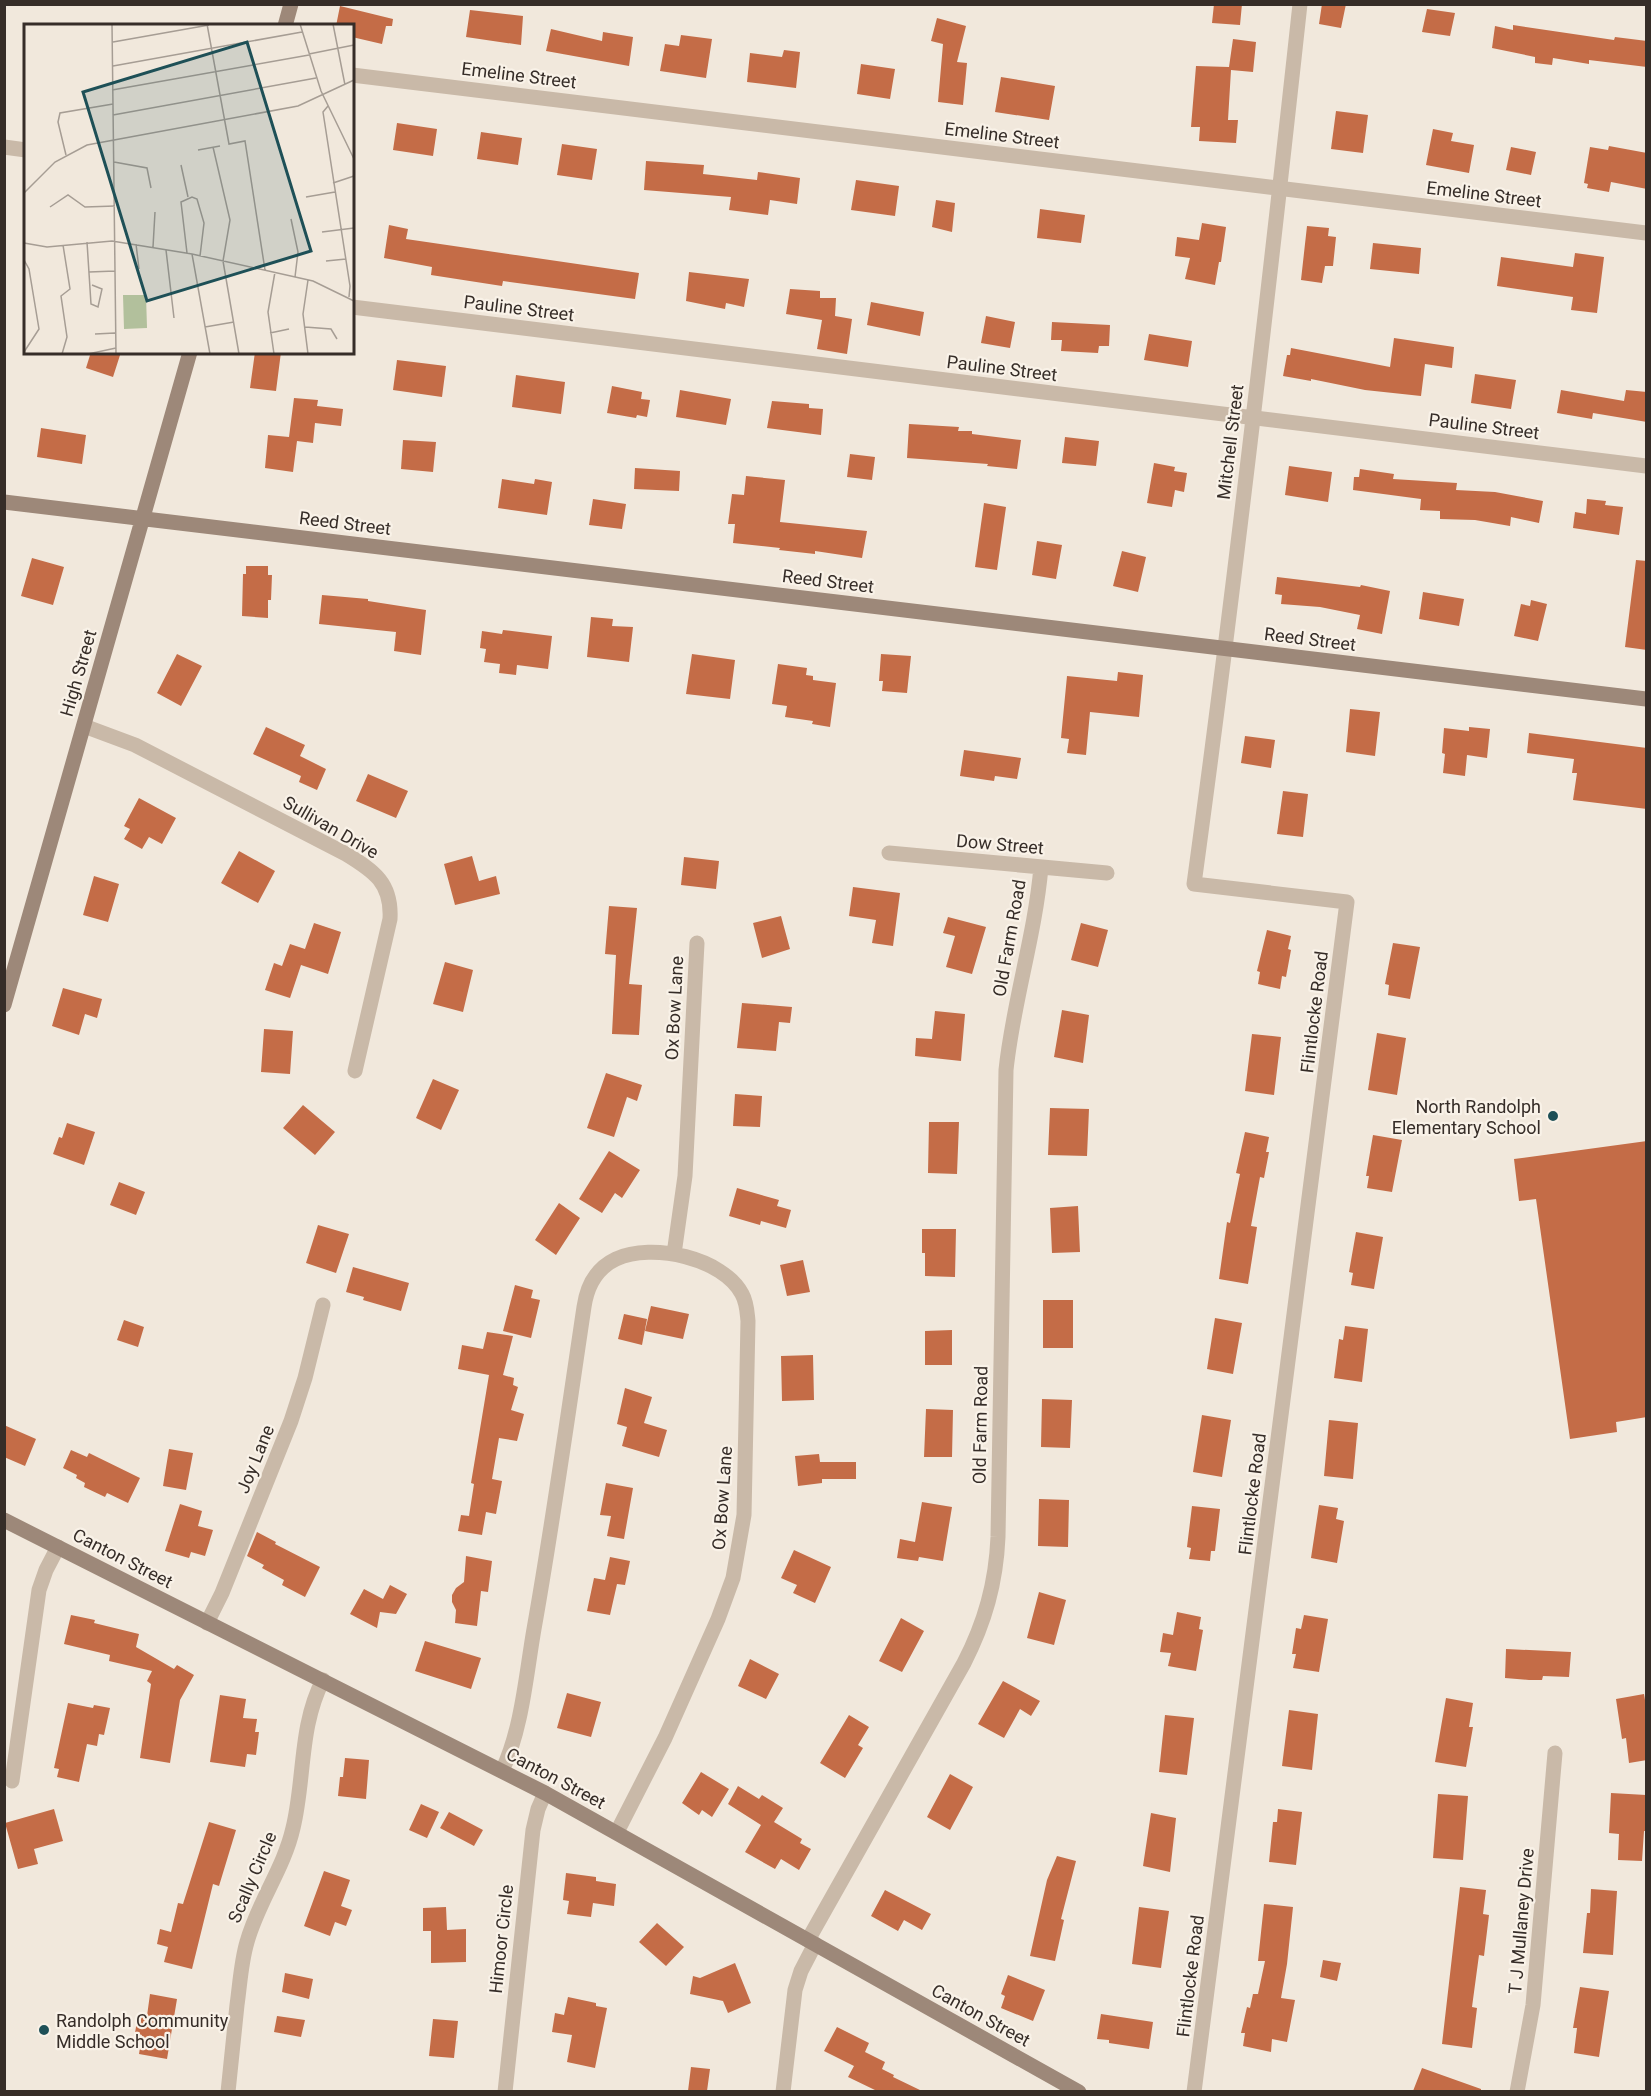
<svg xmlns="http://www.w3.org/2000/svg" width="1651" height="2096" viewBox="0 0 1651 2096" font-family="Roboto,sans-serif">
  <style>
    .building { fill: #c46c47 }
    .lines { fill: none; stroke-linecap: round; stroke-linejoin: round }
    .street { stroke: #c9b9a8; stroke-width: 15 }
    .secondary { stroke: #9d8879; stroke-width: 15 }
    .poi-dot { fill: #1e5057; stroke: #f9f2e8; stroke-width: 2 }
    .labels { text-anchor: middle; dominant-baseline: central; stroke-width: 4.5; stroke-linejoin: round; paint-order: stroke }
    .street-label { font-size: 18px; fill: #362d28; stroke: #f9f2e8 }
    .poi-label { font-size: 18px; fill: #362d28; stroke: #f9f2e8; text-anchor: end }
    .inset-road { fill: none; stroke: #a69d94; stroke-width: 1.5 }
    .view { fill: #1e5057; fill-opacity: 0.15; stroke: #1e5057; stroke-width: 3 }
    .inset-edge { fill: none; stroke: #362d28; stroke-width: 3 }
  </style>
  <rect width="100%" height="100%" fill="#f1e8dc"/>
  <!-- building -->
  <path class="building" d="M1214 4H1242L1240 25 1212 23Z
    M1322 4H1346L1341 28 1319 24Z
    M340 6 393 19 392 26H383H386L382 44 352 37V26H336Z
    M1427 9 1455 13 1450 36 1422 32Z
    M470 10 523 16 521 45 466 37Z
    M937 18 966 26 957 62 967 63 963 105 938 102 943 44 931 41Z
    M1513 25 1614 40 1615 37 1647 41V67L1589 60V64L1553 58 1552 65 1535 63V57L1492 48 1495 26 1513 30Z
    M551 29 602 41 603 32 633 37 629 66 546 51Z
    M681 35 712 39 706 78 660 71 665 44 679 46Z
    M1233 39 1256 42 1253 72 1231 70 1228 120H1238L1236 143 1199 141 1200 127H1191L1196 66 1229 67Z
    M784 50 800 52 796 88 747 82 750 53 782 57Z
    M861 64 895 69 890 99 857 94Z
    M1001 77 1055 86 1049 120 995 112Z
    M1336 111 1368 115 1363 153 1331 149Z
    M397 123 437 129 433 156 393 150Z
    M1433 129 1453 133 1451 141 1474 145 1469 173 1426 165Z
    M481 132 522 138 518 165 477 159Z
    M562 144 597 149 592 180 557 175Z
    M1609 146 1647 153V189L1611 182 1609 192 1587 188 1588 184 1584 183 1590 147 1608 150Z
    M1511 147 1536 152 1531 175 1506 170Z
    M646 161 704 165 703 174 757 180 758 172 800 178 797 204 770 200 768 215 729 210 731 197 644 190Z
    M856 180 899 186 895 216 851 210Z
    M936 200 955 203 952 232 932 227Z
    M1040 209 1085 215 1081 243 1037 238Z
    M1202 223 1226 227 1221 262H1219L1215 285 1185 279 1190 258 1175 256 1177 237 1199 240Z
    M389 225 408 229 406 239 639 273 635 299 503 281 502 286 431 275 432 267 384 258Z
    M1307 226 1329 228 1328 236 1336 237 1333 266H1325L1322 283 1301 280Z
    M1373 243 1421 248 1419 274 1370 269Z
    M1575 253 1604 257 1597 313 1571 310 1573 297 1497 286 1501 257 1573 267Z
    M689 272 749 279 744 307 726 303 725 309 686 301Z
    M790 289 820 291V298H836L835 316 852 319 847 354 817 349 822 320 786 314Z
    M871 302 924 312 920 336 867 325Z
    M986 316 1015 322 1010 348 981 343Z
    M1052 322 1110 325 1109 346H1099L1098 353 1061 351 1062 340H1051Z
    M1149 334 1192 341 1188 367 1144 360Z
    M1394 338 1454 347 1452 368 1425 364 1421 396 1365 390 1311 379V381L1283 376 1287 355H1290L1291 348 1390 367Z
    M91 352H121L113 377 86 368Z
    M255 352H281L276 391 250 388Z
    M397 360 446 366 442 397 393 390Z
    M1475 374 1516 380 1511 409 1471 403Z
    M516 375 565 382 561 414 512 407Z
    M612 386 642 392 641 399 650 400 647 417 637 415 636 418 607 413Z
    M680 390 731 399 726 425 676 417Z
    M1561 390 1624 401 1626 390 1647 392V422L1593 413 1592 419 1557 413Z
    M294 398 318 400 317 406 343 409 341 426 315 423 313 443 297 441 293 472 265 468 268 435 289 437Z
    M772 401 809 404V408L823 409 821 435 767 428Z
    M909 424 959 427 958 431H972V434L1021 440 1017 469 987 466 988 464 907 458Z
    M41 428 86 435 82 464 37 457Z
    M1065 437 1099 441 1096 466 1062 463Z
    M403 440 436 442 433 472 401 469Z
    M850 454 875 457 872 480 847 477Z
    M1154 463 1175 467 1174 471 1187 473 1184 492 1175 490 1172 507 1147 503Z
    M1289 466 1332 472 1328 502 1285 495Z
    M635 468 680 471 679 491 634 489Z
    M1360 469 1394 474 1393 479 1457 483 1456 490 1495 492 1543 501 1539 523 1511 517 1510 526 1475 520 1440 519V511L1420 510 1421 499 1353 490 1354 477H1359Z
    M746 476 785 480 780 522 867 531 862 558 815 551V554L779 550 780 548 733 543 735 524H728L732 494 744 495Z
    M502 479 534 484 535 479 552 482 547 515 498 508Z
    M593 499 626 504 622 529 589 525Z
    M1587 499 1606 501 1605 505 1623 507 1619 535 1573 528 1575 512 1586 514Z
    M984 503 1006 507 997 570 975 567Z
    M1037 541 1062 545 1056 579 1032 575Z
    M1122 551 1146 557 1138 592 1113 586Z
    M32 558 64 567 53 605 21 596Z
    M1636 560 1647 561V650L1625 647Z
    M246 566H268V575H272L271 600H268V618L242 616 243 574H246Z
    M1277 577 1360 587 1361 585 1390 591 1382 634 1357 629 1360 615 1320 607 1281 604 1282 595 1275 594Z
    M1423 592 1464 599 1459 626 1419 619Z
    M322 595 368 599V601L426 610 421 655 394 651 396 632 319 624Z
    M1531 600 1547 604 1538 641 1514 636 1521 604 1530 606Z
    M591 617 613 619 612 626 633 627 629 662 587 657Z
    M503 630 552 636 548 669 517 665 516 675 499 673 500 664 484 662 486 649 480 648 482 631 502 634Z
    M177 654 202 666 181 706 157 693Z
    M692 654 735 660 730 699 686 694Z
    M881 654 911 656 907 693 882 691 883 681H879Z
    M778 664 807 668 806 675 813 676V680L836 683 830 727 812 724 813 721 785 717 787 706 772 704Z
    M1118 672 1143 675 1139 717 1090 712 1086 755 1067 753 1069 739 1061 738 1067 676 1117 681Z
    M1350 709 1380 712 1375 756 1346 752Z
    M266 727 305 745 300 756 326 769 317 790 299 782 301 776 253 754Z
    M1469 727 1490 729 1487 758 1467 755 1465 776 1443 773 1445 754 1442 753 1444 728 1469 731Z
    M1529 733 1647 748V809L1573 800 1577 773H1572L1574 759 1527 753Z
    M1245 736 1275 740 1271 768 1241 763Z
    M964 750 1021 758 1017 779 995 776 994 781 960 776Z
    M368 774 408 791 396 818 356 801Z
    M1283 791 1308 794 1303 837 1277 834Z
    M139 798 176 818 162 844 149 837 142 849 124 839 130 829 124 826Z
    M239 851 275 871 258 903 221 883Z
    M472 856 479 881 496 876 500 894 455 905 444 864Z
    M684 857 719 861 716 889 681 885Z
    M94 876 119 884 108 922 83 915Z
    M853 887 900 893 893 946 872 943 876 920 849 916Z
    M609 906 637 908 629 984 642 985 639 1035 612 1034 616 955 605 954Z
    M781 916 790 949 762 958 753 923Z
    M948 917 986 927 972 974 946 967 955 936 943 933Z
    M314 923 341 932 328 974 301 965 290 998 265 990 274 963 282 966 290 944 305 949Z
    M1081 923 1108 930 1098 967 1071 960Z
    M1267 930 1291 936 1288 949 1291 950 1286 977 1282 976 1280 989 1258 984 1260 972 1257 971Z
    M1393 943 1420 947 1410 999 1388 995 1389 985 1385 984Z
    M445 962 473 970 463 1012 433 1004Z
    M63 988 102 999 97 1018 85 1014 79 1035 52 1026Z
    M742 1003 792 1007 790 1023 779 1022 776 1051 737 1048Z
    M1062 1010 1089 1015 1083 1063 1054 1057Z
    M935 1011 965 1014 961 1061 915 1056 916 1038 932 1039Z
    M264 1029 293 1031 290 1074 261 1072Z
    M1377 1033 1406 1038 1397 1095 1368 1090Z
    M1252 1034 1281 1037 1274 1095 1245 1091Z
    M606 1073 642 1085 637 1101 627 1097 614 1137 587 1128Z
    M433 1079 459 1090 441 1130 416 1118Z
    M735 1094 762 1096 760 1127 733 1126Z
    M303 1105 335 1132 315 1155 283 1128Z
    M1050 1108 1089 1109 1087 1156 1048 1155Z
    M929 1122H959L957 1174 928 1173Z
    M67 1123 95 1132 84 1165 53 1154 59 1137 62 1138Z
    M1245 1132 1269 1137 1266 1152H1269L1264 1178 1260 1177 1251 1226 1257 1227 1248 1284 1219 1279 1227 1222 1230 1223 1240 1174 1236 1173Z
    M1373 1135 1402 1140 1392 1192 1367 1188 1369 1176H1366Z
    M1647 1141V1417L1616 1422 1617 1432 1570 1439 1536 1199 1519 1201 1514 1159Z
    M609 1151 640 1170 622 1198 615 1193 602 1213 579 1199Z
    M119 1182 145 1192 136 1215 110 1205Z
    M737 1188 779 1200 777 1206 791 1210 786 1228 761 1221 760 1225 729 1216Z
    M559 1203 580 1218 556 1255 535 1240Z
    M1078 1206 1080 1252 1052 1253 1050 1208Z
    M318 1225 349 1234 336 1273 306 1263Z
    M922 1229H956L955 1277 925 1276V1253H922Z
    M1356 1232 1383 1237 1374 1289 1351 1285 1353 1273 1349 1272Z
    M803 1260 810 1292 787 1296 780 1265Z
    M353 1267 409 1283 401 1311 363 1300 364 1297 346 1292Z
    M515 1285 533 1290 531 1298 540 1300 531 1338 503 1331Z
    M1043 1300H1073V1348H1043Z
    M651 1306 689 1314 683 1339 645 1331Z
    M624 1314 647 1319 642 1345 618 1339Z
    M1215 1318 1242 1323 1233 1374 1207 1369Z
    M124 1320 144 1327 138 1347 117 1340Z
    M1345 1326 1368 1329 1362 1382 1334 1378 1339 1339 1343 1340Z
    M952 1330V1365H925V1331Z
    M487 1332 513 1336 503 1375 514 1378 513 1385 518 1387 511 1410 524 1414 517 1441 499 1438 492 1479 502 1481 496 1514 486 1512 482 1535 458 1531 461 1515 469 1516 474 1484 471 1483 489 1375 458 1369 462 1345 483 1349Z
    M813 1355 814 1400 782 1401 781 1356Z
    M625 1388 652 1397 644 1423 667 1430 659 1457 622 1446 627 1427 617 1424Z
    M1042 1399 1072 1400 1070 1448 1041 1447Z
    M926 1409 953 1410 952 1457H924Z
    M1202 1415 1231 1420 1222 1477 1193 1472Z
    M1329 1420 1358 1423 1353 1479 1324 1476Z
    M4 1425 36 1439 25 1466 4 1457Z
    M169 1449 193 1453 186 1490 163 1486Z
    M71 1450 87 1457 89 1453 140 1478 128 1503 107 1493 105 1497 84 1487 85 1483 76 1478 77 1475 63 1468Z
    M819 1454 820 1462H856V1479H822V1483L798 1486 795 1456Z
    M606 1483 633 1488 624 1539 607 1536 611 1516 600 1515Z
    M1039 1499 1069 1500 1068 1547 1038 1546Z
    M922 1502 952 1507 943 1561 919 1557 918 1561 897 1558 900 1539 915 1542Z
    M180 1504 202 1511 198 1526 213 1530 205 1556 191 1552 189 1558 165 1551Z
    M1319 1505 1338 1508 1336 1519 1344 1521 1337 1563 1311 1558Z
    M1192 1506 1220 1509 1215 1551H1211L1210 1561 1189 1559 1191 1548 1187 1547Z
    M257 1532 276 1542 275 1544 320 1567 305 1597 282 1585 284 1580 262 1568 264 1565 247 1556Z
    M794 1550 831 1567 815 1603 793 1593 797 1585 781 1578Z
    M466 1556 492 1561 488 1592 481 1591 477 1626 455 1623 456 1610 452 1602V1595L456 1588 464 1582Z
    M610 1557 630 1561 625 1585 617 1584 610 1615 587 1611 594 1578 605 1580Z
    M390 1585 407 1594 396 1614 380 1612 377 1628 350 1614 364 1589 383 1599Z
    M1039 1592 1066 1600 1054 1645 1027 1638Z
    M1177 1612 1201 1617 1199 1629 1203 1630 1196 1671 1168 1666 1171 1653 1160 1652 1163 1633 1173 1635Z
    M71 1615 95 1620 94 1623 139 1634 136 1647 174 1669 177 1665 194 1675 180 1700 170 1763 140 1758 151 1684 147 1681 152 1671 109 1661 110 1655 64 1644Z
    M1304 1615 1328 1619 1319 1672 1293 1668 1296 1654H1292L1296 1628 1301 1629Z
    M901 1618 924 1631 902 1672 879 1661Z
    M425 1641 481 1658 471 1689 415 1671Z
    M1506 1649 1571 1652 1569 1677 1543 1676 1542 1680H1529L1505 1678Z
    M750 1659 779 1674 766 1699 738 1686Z
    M1003 1681 1040 1701 1031 1716 1020 1709 1004 1738 978 1724Z
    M567 1693 601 1702 591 1737 557 1728Z
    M1644 1694 1647 1712V1760L1629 1763 1626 1738 1622 1739 1616 1699Z
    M220 1695 246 1699 243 1718 257 1719 255 1732H259L256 1755 247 1754 245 1767 210 1762Z
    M1446 1698 1473 1703 1469 1727H1473L1466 1767 1435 1762Z
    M68 1703 93 1708 94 1705 110 1708 104 1735 99 1734 97 1746 87 1744 79 1782 57 1777 59 1769 54 1768Z
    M1289 1710 1318 1714 1312 1770 1282 1766Z
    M849 1715 869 1727 858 1745 863 1748 845 1778 820 1763Z
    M1165 1715 1194 1718 1187 1775 1159 1772Z
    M345 1758 369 1760 366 1799 338 1796 340 1777H343Z
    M701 1772 729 1789 712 1817 702 1810 699 1815 682 1803Z
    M950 1774 973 1787 950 1830 927 1817Z
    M738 1786 759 1799 762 1795 783 1808 774 1822 802 1839 800 1843 811 1849 799 1870 781 1859 775 1869 745 1852 761 1825 728 1804Z
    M1611 1793 1646 1795 1647 1831H1644L1642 1861 1618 1860 1619 1834 1609 1833Z
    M1438 1794 1468 1796 1463 1860 1433 1858Z
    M421 1804 439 1812 427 1838 409 1830Z
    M54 1809 63 1841 34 1849 38 1864 18 1869 5 1823Z
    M1278 1809 1302 1812 1296 1865 1269 1862 1273 1822H1277Z
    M449 1812 483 1830 474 1846 440 1828Z
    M1151 1813 1176 1818 1170 1872 1143 1866Z
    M209 1822 236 1830 219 1886 213 1884 192 1969 164 1962 168 1947 157 1944 160 1929 171 1932 178 1903 183 1904Z
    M1057 1856 1076 1861 1061 1919 1064 1920 1055 1961 1030 1956 1047 1880Z
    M324 1871 350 1880 341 1906 352 1910 346 1926 335 1922 330 1936 304 1926Z
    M566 1873 596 1877V1881L616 1884 614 1906 593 1903 591 1917 567 1914 569 1901 563 1900Z
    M1460 1887 1486 1890 1483 1914 1489 1915 1484 1956 1479 1955 1472 2007 1477 2008 1472 2048 1442 2044Z
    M1591 1889 1617 1891 1613 1955 1583 1953 1587 1913H1590Z
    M885 1890 931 1914 922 1930 904 1920 898 1931 871 1916Z
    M1264 1904 1293 1907 1287 1964 1281 1998 1295 2000 1287 2042 1272 2039 1271 2052 1243 2046 1245 2033H1241L1247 2007 1250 2008 1253 1994H1258L1265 1961H1258Z
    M446 1907 447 1930 466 1929V1962L431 1963V1931H423V1908Z
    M1139 1907 1169 1911 1161 1968 1132 1964Z
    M657 1923 684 1947 666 1966 639 1942Z
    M1323 1960 1341 1963 1337 1981 1320 1977Z
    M735 1963 751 2003 728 2013 723 2001 690 1994 693 1976 700 1978Z
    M285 1973 313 1979 309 1999 282 1992Z
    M1008 1975 1045 1990 1033 2021 1001 2008 1005 1996 1001 1994Z
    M1580 1987 1609 1991 1599 2057 1574 2053 1577 2028H1573Z
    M150 1994 177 1999 167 2059 139 2054 142 2035 135 2033 138 2015 147 2016Z
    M568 1997 596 2003V2006L607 2008 595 2068 567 2062 572 2035 552 2032 555 2013 564 2015Z
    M1101 2014 1153 2022 1149 2049 1109 2043V2040L1097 2039Z
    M277 2016 305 2020 301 2037 274 2032Z
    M433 2019 458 2021 454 2058 429 2056Z
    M837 2027 869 2043 865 2052 885 2062 882 2069 894 2075 893 2077 922 2091H877L848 2077 854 2066 824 2051Z
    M691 2067 710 2069 707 2091H688Z
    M1422 2068 1481 2089V2091H1413Z"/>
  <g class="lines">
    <!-- street -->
    <path class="street" d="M352 75 1646 233
      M4 147 26 150
      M352 307 1646 466
      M84 726 135 745 346 854C374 871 392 883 390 919L355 1071
      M889 853 1107 873
      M674 1254 685 1176 697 943
      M207 1623 222 1593 291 1421 305 1378 323 1305
      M502 1771C522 1729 526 1675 534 1629 553 1522 568 1414 584 1307 587 1286 597 1268 616 1259 652 1242 723 1258 742 1294 747 1303 747 1312 748 1321L744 1515 733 1578 718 1619 665 1738 617 1832
      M12 1781 39 1590 46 1570 58 1547
      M808 1940 964 1663C985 1622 996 1583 998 1537L1006 1070C1013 1002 1035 936 1041 867
      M228 2092C231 2063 234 2034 237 2005 240 1984 241 1962 247 1942 258 1902 284 1868 293 1828 305 1779 299 1726 323 1680
      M505 2092 533 1830 538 1809 545 1793
      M783 2092 795 1990 801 1971 815 1944
      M1194 2092 1347 902 1194 884C1234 592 1268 298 1300 4
      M1517 2092 1533 2005 1555 1753"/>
    <!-- secondary -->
    <path class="secondary" d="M285 26 291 4
      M4 502 1646 699
      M4 1005 190 352
      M4 1520 545 1793 1079 2092"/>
  </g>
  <!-- markers -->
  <g class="poi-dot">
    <circle cx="1553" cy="1116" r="6"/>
    <circle cx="44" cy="2030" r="6"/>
  </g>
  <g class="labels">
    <!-- street labels -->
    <g class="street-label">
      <text transform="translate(519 75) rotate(7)">Emeline Street</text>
      <text transform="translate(1002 135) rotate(7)">Emeline Street</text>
      <text transform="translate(1484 194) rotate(7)">Emeline Street</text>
      <text transform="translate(519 308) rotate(7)">Pauline Street</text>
      <text transform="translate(1002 368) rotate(7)">Pauline Street</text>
      <text transform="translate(1484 426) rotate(7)">Pauline Street</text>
      <text transform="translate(1230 442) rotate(-83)">Mitchell Street</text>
      <text transform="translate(345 523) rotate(7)">Reed Street</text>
      <text transform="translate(828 581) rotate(7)">Reed Street</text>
      <text transform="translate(1310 639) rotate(7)">Reed Street</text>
      <text transform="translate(78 673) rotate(-74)">High Street</text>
      <text transform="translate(331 827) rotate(30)">Sullivan Drive</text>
      <text transform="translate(1000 844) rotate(5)">Dow Street</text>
      <text transform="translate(1009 938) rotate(-80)">Old Farm Road</text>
      <text transform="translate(674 1008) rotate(-87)">Ox Bow Lane</text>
      <text transform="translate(1314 1012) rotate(-83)">Flintlocke Road</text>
      <text transform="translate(980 1425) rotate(-89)">Old Farm Road</text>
      <text transform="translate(255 1459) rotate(-68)">Joy Lane</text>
      <text transform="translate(1252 1494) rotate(-83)">Flintlocke Road</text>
      <text transform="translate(722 1498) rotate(-86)">Ox Bow Lane</text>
      <text transform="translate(123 1558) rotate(27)">Canton Street</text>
      <text transform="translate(556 1778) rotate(28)">Canton Street</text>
      <text transform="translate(252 1877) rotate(-67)">Scally Circle</text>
      <text transform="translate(1521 1921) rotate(-85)">T J Mullaney Drive</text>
      <text transform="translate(501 1939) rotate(-84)">Himoor Circle</text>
      <text transform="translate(1190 1976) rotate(-83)">Flintlocke Road</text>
      <text transform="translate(981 2015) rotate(29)">Canton Street</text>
    </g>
    <!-- poi labels -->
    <g class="poi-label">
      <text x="1541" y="1106">North Randolph<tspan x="1541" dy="21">Elementary School</tspan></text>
      <text x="56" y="2020" text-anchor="start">Randolph Community<tspan x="56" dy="21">Middle School</tspan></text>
    </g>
  </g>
  <!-- overview -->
  <g transform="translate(24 24)">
    <rect width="330" height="330" fill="#f1e8dc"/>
    <path d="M99 271H122L123 304 100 305Z" fill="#b2c09c"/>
    <path class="inset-road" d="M88 0 92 330M183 0 205 120 221 117 241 246M276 0 297 67 330 135M309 0 321 61M89 18 185 1M285 30 330 21M89 42 278 8M88 66 285 31M304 82 299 88 326 262 325 273M89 91 292 54M189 123 206 196 199 237M174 126 196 122M42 131 34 98 36 89 89 80M90 138 123 144 127 164M157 141 164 173M309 159 330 152M0 169 31 138 63 121 274 82 330 56M282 173 311 168M26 183 44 171 61 183 91 182M267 195 274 228 271 253M298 208 330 204M63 218 67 280 74 283 78 265 68 261M0 219 23 223 88 217 168 230 289 257 330 277M112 220 115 245M129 223 131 188M142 226 150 294M163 229 157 178 168 173 173 175 180 199 176 232M168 230 186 330M0 236 5 245 15 305 0 328M199 237 215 330M302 237 322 235M65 248 91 247M181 303 210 298M281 303 307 305 313 315M246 309 265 305M71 310 91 309M38 330 43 313 37 272 46 265 39 221M64 330 92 324M250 330 244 288 251 248M284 330 279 290 284 256"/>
    <path class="view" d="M223 18 287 227 123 277 59 68Z"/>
    <rect width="330" height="330" class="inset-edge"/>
  </g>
  <!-- border -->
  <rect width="1651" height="2096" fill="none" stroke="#362d28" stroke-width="12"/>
</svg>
